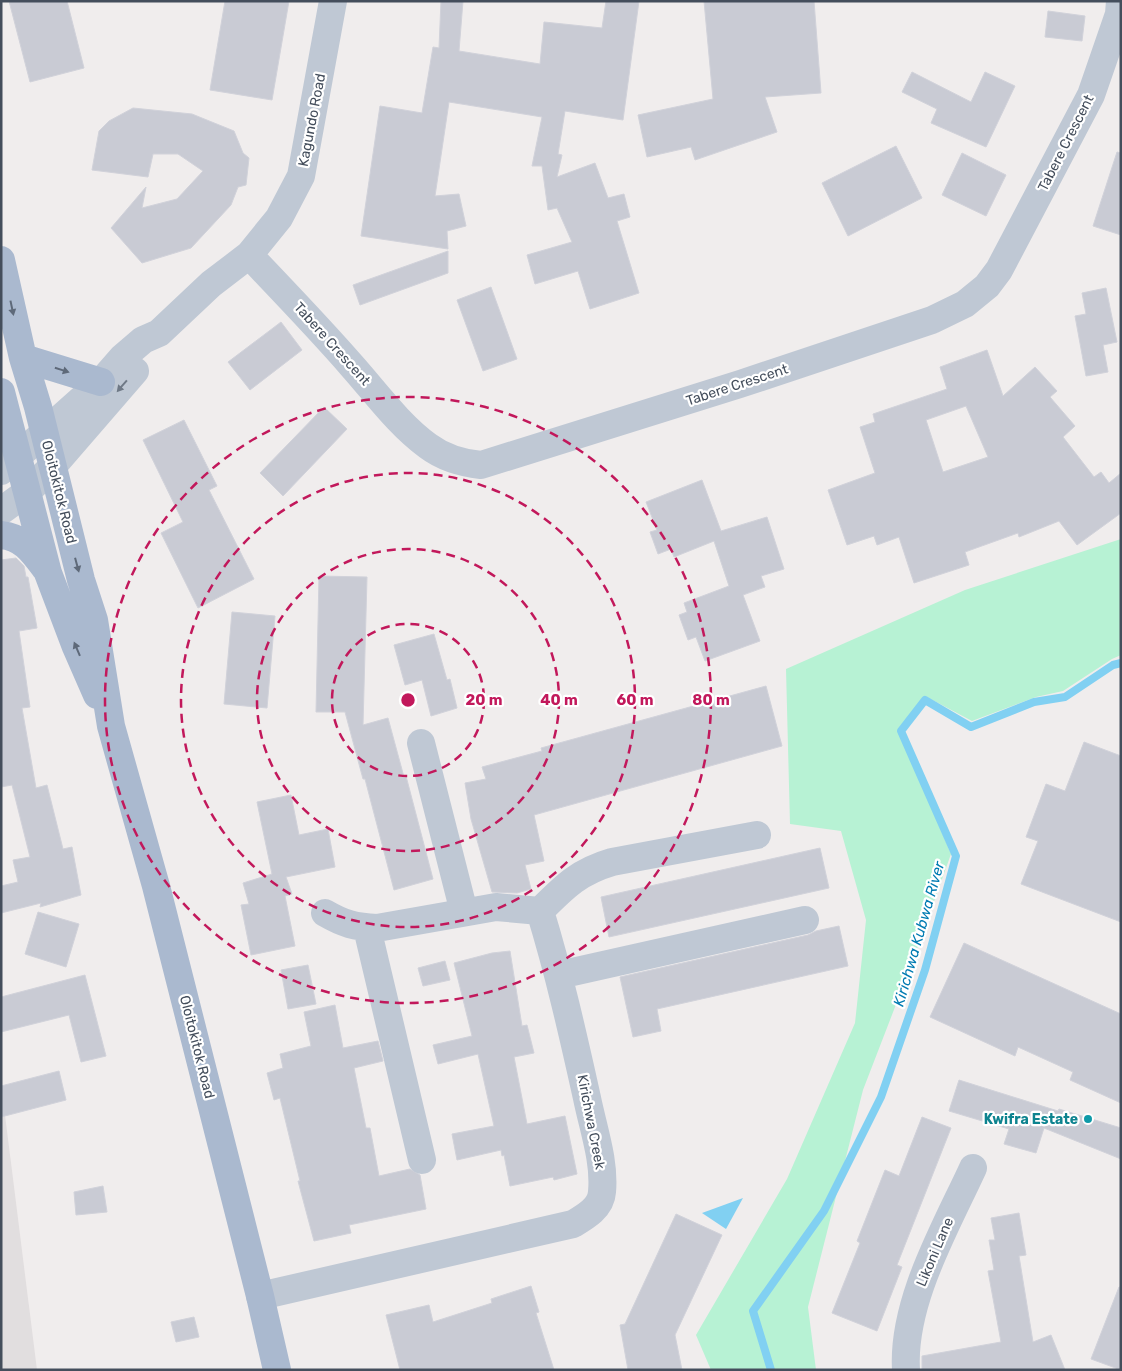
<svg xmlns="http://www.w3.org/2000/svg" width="1122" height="1371" viewBox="0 0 1122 1371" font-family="Rubik,sans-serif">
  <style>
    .education { fill: #e1dedf }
    .green { fill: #b7f2d4 }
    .water { fill: #81d0f2 }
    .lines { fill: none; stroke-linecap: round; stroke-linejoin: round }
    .stream { stroke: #81d0f2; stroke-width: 8 }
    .building { fill: #c9cbd4; stroke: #d1d2da; fill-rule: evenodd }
    .minor { stroke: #bfc8d4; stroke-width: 28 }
    .major { stroke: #aab9cf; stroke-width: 28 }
    .oneway { fill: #5e6979 }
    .oneway2 { fill: #6f7986 }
    .ring { fill: none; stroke: #c2185b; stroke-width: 2.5; stroke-dasharray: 9 6 }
    .culture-dot { fill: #0f9aa8; stroke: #fff; stroke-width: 2 }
    .labels { text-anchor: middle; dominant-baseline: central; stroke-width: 4.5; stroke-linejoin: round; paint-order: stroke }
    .street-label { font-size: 14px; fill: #444e5c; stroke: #fff }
    .culture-label { font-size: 14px; font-weight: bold; fill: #0d838f; stroke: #fff; text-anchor: end }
    .water-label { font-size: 15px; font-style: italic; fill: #017bb2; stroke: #fff }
    .centre { fill: #c2185b; stroke: #fff; stroke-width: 2.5 }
    .ring-label { font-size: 15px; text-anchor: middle; font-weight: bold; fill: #c2185b; stroke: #fff; stroke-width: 4.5; stroke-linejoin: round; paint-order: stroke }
  </style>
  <rect width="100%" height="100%" fill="#f0eded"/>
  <!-- education -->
  <path class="education" d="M1 1083 37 1370H1Z"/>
  <!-- green -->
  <path class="green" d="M1121 539V655L1112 659 1063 691 1036 697 972 721 925 696 898 729 951 854 912 963 863 1090 808 1307 816 1370H711L696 1335 787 1179 855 1023 866 920 841 831 790 824 786 669 965 590Z"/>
  <!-- water -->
  <path class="water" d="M743 1198 726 1229 702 1213Z"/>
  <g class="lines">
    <!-- stream -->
    <path class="stream" d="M771 1370 753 1311 824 1211 881 1097 925 970 956 856 901 731 925 700 971 727 1034 702 1065 697 1113 665 1121 663"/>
  </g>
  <!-- building -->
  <path class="building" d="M9 1H67L84 68 30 82Z
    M225 1H289L272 100 210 90Z
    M441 1H463L459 51 540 64 544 22 602 28 606 1H639L623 120 565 111 558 154 562 155 557 177 595 163 608 198 624 194 630 217 617 221 639 293 590 309 578 271 535 284 527 255 572 242 557 208 548 210 542 166H532L542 117 449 102 435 196 459 194 466 226 447 231 448 249 361 236 380 106 422 113 433 47 439 48Z
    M704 1H814L821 93 765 97 777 132 695 160 691 147 647 157 638 115 713 99Z
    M1048 11 1085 16 1082 41 1045 37Z
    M912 72 971 102 985 72 1015 86 986 147 931 123 937 109 902 92Z
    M133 108 192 114 234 131 243 153 249 158 246 185 238 187 231 205 191 248 142 263 111 228 146 187 142 208 177 199 203 171 178 154H153L148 177 92 170 99 131 109 121Z
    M896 146 922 198 848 236 822 183Z
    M1117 152 1121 153V235L1093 226Z
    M962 153 1006 175 986 216 942 195Z
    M448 251V273L360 305 353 285Z
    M491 287 517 359 483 371 457 300Z
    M1106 288 1117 342 1103 345 1108 372 1086 376 1075 316 1086 314 1082 293Z
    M281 322 302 350 250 390 228 362Z
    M987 350 1003 396 1035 367 1057 391 1050 397 1075 426 1063 437 1094 477 1101 472 1109 483 1121 473V513L1077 545 1059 521 1019 537 1018 533 965 552 969 565 914 583 899 537 877 545 874 536 847 545 828 490 875 473 860 427 875 422 873 414 947 389 940 367ZM966 406 988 457 943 472 926 420Z
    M324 407 347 429 283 496 260 473Z
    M184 420 217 486 209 490 254 579 198 608 161 533 183 522 143 440Z
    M702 480 721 531 767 517 784 569 761 576 765 587 743 595 760 641 705 661 696 637 688 640 679 615 687 612 684 603 729 586 714 541 674 557 671 549 658 554 650 532 657 530 646 502Z
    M16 558 24 566 26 577H28L37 628 19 631 30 707 22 708 36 788 47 785 63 849 72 847 81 895 40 907 41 903 1 913V886L18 882 13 860 30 857 12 785 1 787V560Z
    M319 576 367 577 363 725 388 718 404 777 406 776 433 879 394 890 365 779H363L345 712H316Z
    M232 612 275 616 267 708 224 704Z
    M434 634 447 680 450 679 457 708 431 716 422 680 405 685 394 645Z
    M766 686 782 746 534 815 544 861 525 865 531 889 517 893 492 892 471 819 465 783 486 779 482 767 542 751 541 748Z
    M1084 742 1121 756V922L1021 884 1038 841 1026 837 1046 784 1065 791Z
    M291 795 299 835 328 829 335 867 286 877 292 894 285 896 295 946 251 955 241 905 249 904 243 883 272 874 257 802Z
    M820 848 829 888 609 937 601 897Z
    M38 912 79 924 66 967 25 954Z
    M839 926 848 966 657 1009 661 1031 633 1037 620 977 808 935 816 931Z
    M964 943 1121 1014V1103L1070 1080 1073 1072 1018 1047 1015 1056 930 1017Z
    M510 951 522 1026 527 1025 534 1053 514 1057 527 1124 565 1116 577 1174 554 1180 553 1177 510 1186 504 1155 502 1156 501 1150 457 1160 452 1134 494 1126 478 1054 438 1064 433 1045 472 1036 454 963 492 953Z
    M445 961 450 980 423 986 418 968Z
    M308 965 316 1004 288 1009 281 970Z
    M85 975 106 1056 81 1062 69 1015 1 1032V997Z
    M335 1005 343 1048 378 1041 383 1061 354 1068 366 1128H370L379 1176 410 1169 420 1175 426 1209 349 1225 351 1233 314 1241 298 1181H300L280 1098 274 1100 267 1073 283 1068 280 1054 311 1046 304 1012Z
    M59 1071 66 1100 1 1117V1086Z
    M959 1080 1058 1111 1059 1109 1121 1128V1159L1044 1128 1036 1153 1004 1144 1009 1129 949 1111Z
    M922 1117 951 1128 897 1265 902 1267 877 1331 832 1313 860 1243 857 1241 885 1170 899 1176Z
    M103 1186 107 1212 76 1215 74 1192Z
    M1019 1213 1026 1255 1019 1256 1033 1342 1051 1335 1065 1370H922V1356L1001 1342 988 1271 994 1270 989 1240H995L991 1218Z
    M676 1214 722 1235 675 1335 682 1370H628L620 1325 625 1324Z
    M531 1286 539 1312 536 1313 554 1370H400L386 1315 429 1305 433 1322 492 1303 491 1299Z
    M1119 1287H1121V1370L1091 1359Z
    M194 1317 199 1337 176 1342 171 1322Z"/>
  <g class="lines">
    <!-- minor -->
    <path class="minor" d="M249 255C284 292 319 328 352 366 376 393 399 425 428 446 444 458 462 463 481 465L740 384 932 320 965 304 987 286 999 270 1091 95 1119 14 1120 1
      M1 471 101 382 122 358 143 340 159 333 211 284 249 255 279 218 301 176 333 1
      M1 511 27 492 52 467 135 371
      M421 743 464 912
      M540 911C564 887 578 872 612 862L757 835
      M367 928 422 1160
      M559 975 805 920
      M260 1296 573 1224C585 1217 601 1208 602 1192 605 1161 593 1128 587 1098 573 1035 559 973 540 911L496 907 377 928C355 927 344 924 325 913
      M906 1370C902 1302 945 1229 973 1168"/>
    <!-- major -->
    <path class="major" d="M1 260 23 358 38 407 81 580 94 620 111 726 156 886 260 1296 277 1370
      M23 358 101 382
      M1 392 48 573 76 647 97 695
      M1 535C23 537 33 552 45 568"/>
  </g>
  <!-- one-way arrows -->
  <defs><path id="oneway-solid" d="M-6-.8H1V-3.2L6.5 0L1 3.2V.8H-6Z" transform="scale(1.25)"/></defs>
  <g class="oneway">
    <use href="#oneway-solid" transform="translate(12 308) rotate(78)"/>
    <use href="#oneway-solid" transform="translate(62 370) rotate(18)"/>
    <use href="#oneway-solid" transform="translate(77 565) rotate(75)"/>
    <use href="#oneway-solid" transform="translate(77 649) rotate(-113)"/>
  </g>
  <use class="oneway2" href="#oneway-solid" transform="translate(122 386) rotate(131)"/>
  <!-- distance rings -->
  <g class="ring">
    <circle cx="408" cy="700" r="76"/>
    <circle cx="408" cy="700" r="151"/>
    <circle cx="408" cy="700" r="227"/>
    <circle cx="408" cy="700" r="303"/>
  </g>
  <!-- markers -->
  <circle class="culture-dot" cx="1088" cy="1119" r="5"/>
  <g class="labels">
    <!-- street labels -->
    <g class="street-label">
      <text transform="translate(312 120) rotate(-79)">Kagundo Road</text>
      <text transform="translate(1066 143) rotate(-63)">Tabere Crescent</text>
      <text transform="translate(332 344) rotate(48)">Tabere Crescent</text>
      <text transform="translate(737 385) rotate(-18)">Tabere Crescent</text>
      <text transform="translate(59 492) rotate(76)">Oloitokitok Road</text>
      <text transform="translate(197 1047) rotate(76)">Oloitokitok Road</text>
      <text transform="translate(591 1122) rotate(79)">Kirichwa Creek</text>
      <text transform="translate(935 1252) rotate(-67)">Likoni Lane</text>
    </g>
    <!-- culture labels -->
    <g class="culture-label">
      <text x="1078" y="1119">Kwifra Estate</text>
    </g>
    <!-- water labels -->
    <g class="water-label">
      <text transform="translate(919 934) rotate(-74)">Kirichwa Kubwa River</text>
    </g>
  </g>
  <circle cx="408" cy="700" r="8" class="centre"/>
  <g class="ring-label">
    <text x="484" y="705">20 m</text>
    <text x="559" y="705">40 m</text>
    <text x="635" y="705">60 m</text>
    <text x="711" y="705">80 m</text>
  </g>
  <!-- border -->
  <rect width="1122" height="1371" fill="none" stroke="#444e5c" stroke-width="5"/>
</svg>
